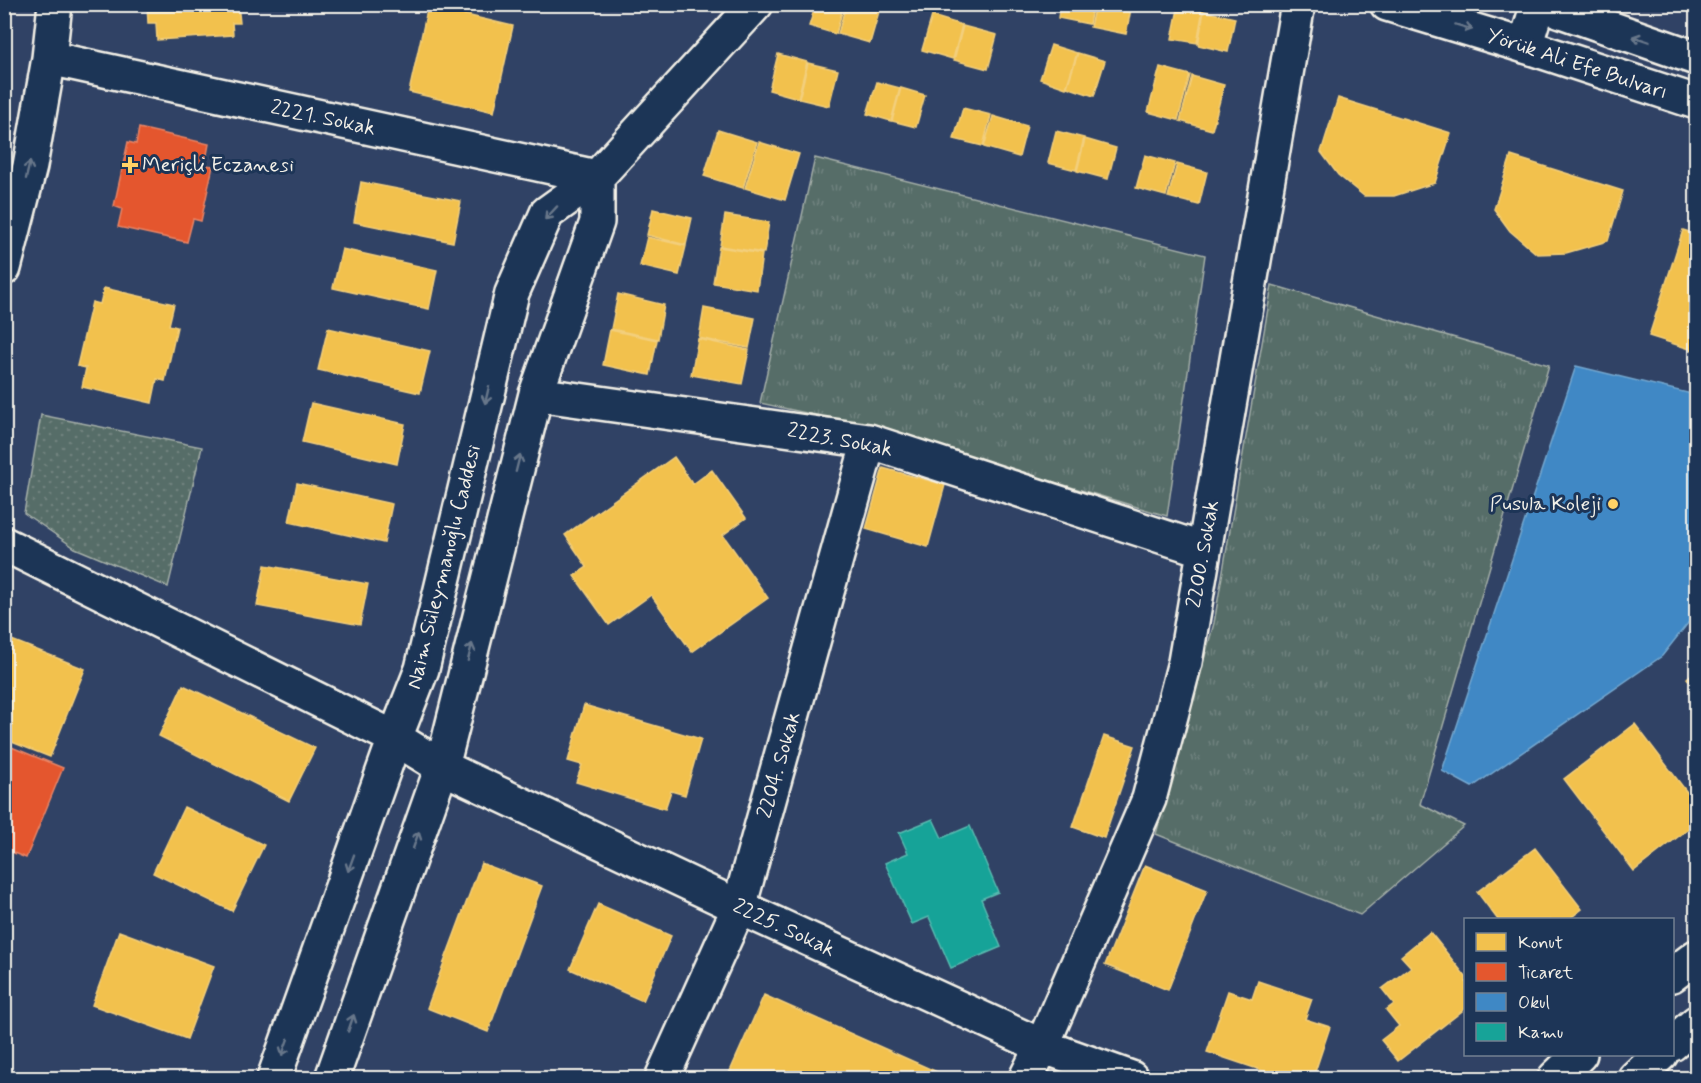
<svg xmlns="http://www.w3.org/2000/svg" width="1701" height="1083" viewBox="0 0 1701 1083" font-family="Mynerve,sans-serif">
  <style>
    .grass { fill: url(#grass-tufts); stroke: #a5afa8; stroke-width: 1.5 }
    .park { fill: url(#park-dots); stroke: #a5afa8; stroke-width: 1.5 }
    .homes { fill: #f2c14e; stroke: #f3cf7c; stroke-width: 1.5 }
    .shops { fill: #e4572e; stroke: #e98566; stroke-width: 1.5 }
    .schools { fill: #3f88c5; stroke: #75a8d0; stroke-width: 1.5 }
    .public { fill: #17a398; stroke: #59bab0; stroke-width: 1.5 }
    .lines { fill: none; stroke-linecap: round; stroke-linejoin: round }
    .minor-casing { stroke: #f4f1e8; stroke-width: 38 }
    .major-casing { stroke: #f4f1e8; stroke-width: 38 }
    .minor { stroke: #1d3557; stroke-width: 33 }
    .major { stroke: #1d3557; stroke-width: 33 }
    .oneway { stroke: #68778a }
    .poi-dot { fill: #ffd166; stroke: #1d3557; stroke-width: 2 }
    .labels { text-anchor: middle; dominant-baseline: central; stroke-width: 6; stroke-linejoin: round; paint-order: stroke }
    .street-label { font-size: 21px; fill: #f4f1e8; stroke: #1d3557 }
    .poi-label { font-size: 21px; fill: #f4f1e8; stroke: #1d3557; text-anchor: start }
  </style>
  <defs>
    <pattern id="grass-tufts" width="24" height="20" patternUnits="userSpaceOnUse" patternTransform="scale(1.5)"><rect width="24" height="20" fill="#566d68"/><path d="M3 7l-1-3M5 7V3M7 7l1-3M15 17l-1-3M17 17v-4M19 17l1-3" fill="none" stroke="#6f827e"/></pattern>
    <pattern id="park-dots" width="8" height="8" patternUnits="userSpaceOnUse" patternTransform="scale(1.5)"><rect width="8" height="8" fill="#566d68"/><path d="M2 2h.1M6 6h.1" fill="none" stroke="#6f827e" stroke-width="1.8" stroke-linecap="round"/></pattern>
  </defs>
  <rect width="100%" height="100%" fill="#304265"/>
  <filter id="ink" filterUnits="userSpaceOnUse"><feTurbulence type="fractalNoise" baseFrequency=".0167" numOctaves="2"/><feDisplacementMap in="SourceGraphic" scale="12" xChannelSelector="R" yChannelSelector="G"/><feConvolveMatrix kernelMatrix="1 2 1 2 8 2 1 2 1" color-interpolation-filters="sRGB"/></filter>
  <g filter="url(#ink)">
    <!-- grass -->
    <path class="grass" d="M815 158 1205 255 1167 516 875 428 760 403Z
      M1272 285 1549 365 1420 804 1464 826 1360 915 1156 834 1214 623Z"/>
    <!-- park -->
    <path class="park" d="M41 415 202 447 168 587 75 548 24 513Z"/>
    <!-- homes -->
    <path class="homes" d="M147 4H238L240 23H232L233 35 157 40 156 23H148Z
      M816 4H844L836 34 809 26Z
      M846 4H869L880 8 870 43 838 34Z
      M1060 4H1093L1089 24 1058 18Z
      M1095 4H1132L1126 34 1090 27Z
      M1179 4 1203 9 1197 43 1172 39Z
      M428 6 513 26 494 112 409 92Z
      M1204 11 1235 18 1228 52 1198 45Z
      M932 16 962 25 953 59 922 50Z
      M963 26 997 35 988 69 954 60Z
      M1051 45 1077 53 1066 88 1040 79Z
      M1078 53 1105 61 1094 96 1067 87Z
      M778 54 807 62 798 98 769 90Z
      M808 63 838 70 829 106 799 99Z
      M1160 67 1190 75 1178 120 1148 112Z
      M1192 76 1224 85 1212 130 1180 121Z
      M877 82 900 88 891 121 867 114Z
      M901 88 925 95 916 127 892 121Z
      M1338 98 1451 133 1435 183 1394 196H1364L1338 175 1321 152Z
      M963 108 991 115 983 146 954 139Z
      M993 116 1027 126 1019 157 984 147Z
      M718 130 757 142 743 188 704 176Z
      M1056 131 1084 138 1076 170 1048 163Z
      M1085 139 1116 148 1108 179 1077 171Z
      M759 142 799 154 785 200 745 188Z
      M1145 155 1175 163 1166 196 1136 188Z
      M1511 156 1623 191 1608 241 1566 253 1537 254 1510 231 1494 209Z
      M1177 164 1207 172 1199 205 1168 197Z
      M361 182 461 201 453 242 354 222Z
      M653 209 692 218 686 245 647 235Z
      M725 215 769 222 764 253 720 246Z
      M1683 230 1696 234V351L1649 336Z
      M647 237 686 246 679 275 640 266Z
      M719 247 762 254 757 290 713 283Z
      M342 249 437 270 429 309 333 288Z
      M104 288 174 304 169 325 177 327 165 381 157 379 152 403 82 387 86 368 77 366 92 302 100 304Z
      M618 294 664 305 658 339 611 329Z
      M704 308 755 318 749 348 699 338Z
      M328 328 430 351 420 393 318 370Z
      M610 330 657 340 650 375 603 365Z
      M698 339 749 350 742 384 691 375Z
      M311 403 405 424 397 464 302 442Z
      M674 457 693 484 712 470 746 518 723 535 768 598 692 652 651 595 609 625 574 576 587 567 565 535Z
      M883 468 945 485 928 547 866 529Z
      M297 483 392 504 384 543 289 522Z
      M265 565 368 584 360 625 257 606Z
      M4 637 85 669 50 757 4 739Z
      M1696 670V690L1687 678Z
      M183 685 315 748 289 801 159 736Z
      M584 705 701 739 685 795 671 791 665 809 576 782 582 765 568 761Z
      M1635 724 1696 804V823L1634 871 1564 779Z
      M1104 736 1135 746 1104 838 1073 827Z
      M184 807 264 845 232 911 153 873Z
      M1535 848 1582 909 1568 920H1498L1477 892Z
      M481 863 542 886 488 1032 427 1008Z
      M1145 865 1207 890 1168 990 1105 965Z
      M598 904 671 936 643 1001 570 969Z
      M119 931 214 966 187 1039 92 1005Z
      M1430 932 1466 977V1008L1398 1061 1381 1040 1399 1026 1386 1010 1394 1004 1382 989 1411 967 1401 956Z
      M1258 981 1312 999 1305 1019 1330 1027 1313 1078H1284L1207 1052 1228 991 1252 999Z
      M764 995 946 1076V1078H727Z"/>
    <!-- shops -->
    <path class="shops" d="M139 128 209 144 205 165 213 166 201 221 193 219 187 242 118 227 122 209 114 206 128 142 136 144Z
      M4 744 63 768 26 858 4 849Z"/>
    <!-- schools -->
    <path class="schools" d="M1576 366 1696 395V613L1662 656 1472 787 1442 771Z"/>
    <!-- public -->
    <path class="public" d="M933 819 942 838 970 826 998 892 981 899 1001 947 951 968 929 917 912 924 885 863 908 853 899 833Z"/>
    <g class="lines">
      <defs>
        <path id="minor" d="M1525 46 1538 4
          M49 58 597 177
          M4 268 30 166 49 58 55 4
          M536 394 869 441 1204 550
          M4 544 395 738 442 767 739 907 1042 1046 1131 1078
          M274 1078 395 738 422 669 512 293 547 213 597 177
          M332 1078 442 767 536 394 597 222V177L756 4
          M662 1078 739 907 869 441
          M1026 1078 1042 1046 1149 799 1185 662 1298 4"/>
        <path id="major" d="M1387 4 1525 46 1696 102
          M1541 4 1696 58
          M1672 975 1696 957
          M1672 1044 1696 1023
          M1555 1078 1580 1054
          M1635 1078 1661 1054"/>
      </defs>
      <!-- minor casing -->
      <use href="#minor" class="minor-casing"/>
      <!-- major casing -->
      <use href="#major" class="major-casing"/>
      <!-- minor -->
      <use href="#minor" class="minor"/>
      <!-- major -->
      <use href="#major" class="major"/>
    </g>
    <!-- one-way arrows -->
    <defs><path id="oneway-shaft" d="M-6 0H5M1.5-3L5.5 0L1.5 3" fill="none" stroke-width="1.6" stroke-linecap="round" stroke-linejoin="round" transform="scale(1.5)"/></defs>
    <g class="oneway">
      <use href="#oneway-shaft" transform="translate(1464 27) rotate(17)"/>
      <use href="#oneway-shaft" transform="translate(1641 39) rotate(-161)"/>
      <use href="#oneway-shaft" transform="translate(28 170) rotate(-77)"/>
      <use href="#oneway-shaft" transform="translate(551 213) rotate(133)"/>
      <use href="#oneway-shaft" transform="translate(487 395) rotate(103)"/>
      <use href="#oneway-shaft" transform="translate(518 463) rotate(-76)"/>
      <use href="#oneway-shaft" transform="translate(470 652) rotate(-76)"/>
      <use href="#oneway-shaft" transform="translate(416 840) rotate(-71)"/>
      <use href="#oneway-shaft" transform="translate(351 863) rotate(110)"/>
      <use href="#oneway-shaft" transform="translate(351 1023) rotate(-71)"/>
      <use href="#oneway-shaft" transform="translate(285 1047) rotate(110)"/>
    </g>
  </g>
  <!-- markers -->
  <g class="poi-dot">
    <path d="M127 156h6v6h6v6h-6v6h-6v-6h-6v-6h6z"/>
    <circle cx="1613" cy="504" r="6"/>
  </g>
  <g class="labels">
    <!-- street labels -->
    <g class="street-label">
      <text transform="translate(1577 64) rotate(18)">Yörük Ali Efe Bulvarı</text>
      <text transform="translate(323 118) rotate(12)">2221. Sokak</text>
      <text transform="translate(840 440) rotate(11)">2223. Sokak</text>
      <text transform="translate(1203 554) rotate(-80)">2200. Sokak</text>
      <text transform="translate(444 567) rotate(-76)">Naim Süleymanoğlu Caddesi</text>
      <text transform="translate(779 765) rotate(-74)">2204. Sokak</text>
      <text transform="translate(784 928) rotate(25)">2225. Sokak</text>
    </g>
    <!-- poi labels -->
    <g class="poi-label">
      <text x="142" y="165">Meriçli Eczanesi</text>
      <text x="1601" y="504" text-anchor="end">Pusula Koleji</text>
    </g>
  </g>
  <!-- margin -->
  <rect width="1701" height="1083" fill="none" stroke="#1d3557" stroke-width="24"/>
  <rect x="12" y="12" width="1677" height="1059" fill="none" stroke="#f4f1e8" stroke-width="2" filter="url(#ink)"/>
  <!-- legend -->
  <rect x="1464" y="918" width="210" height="138" fill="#1d3557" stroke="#738091" stroke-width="1.5"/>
  <rect x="1476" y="933" width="30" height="18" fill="#f2c14e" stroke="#738091" stroke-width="1.5"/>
  <text x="1518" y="948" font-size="18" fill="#f4f1e8">Konut</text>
  <rect x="1476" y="963" width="30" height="18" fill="#e4572e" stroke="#738091" stroke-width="1.5"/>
  <text x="1518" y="978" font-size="18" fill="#f4f1e8">Ticaret</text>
  <rect x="1476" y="993" width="30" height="18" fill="#3f88c5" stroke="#738091" stroke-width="1.5"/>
  <text x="1518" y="1008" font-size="18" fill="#f4f1e8">Okul</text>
  <rect x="1476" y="1023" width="30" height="18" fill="#17a398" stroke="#738091" stroke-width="1.5"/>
  <text x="1518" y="1038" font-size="18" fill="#f4f1e8">Kamu</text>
</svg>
